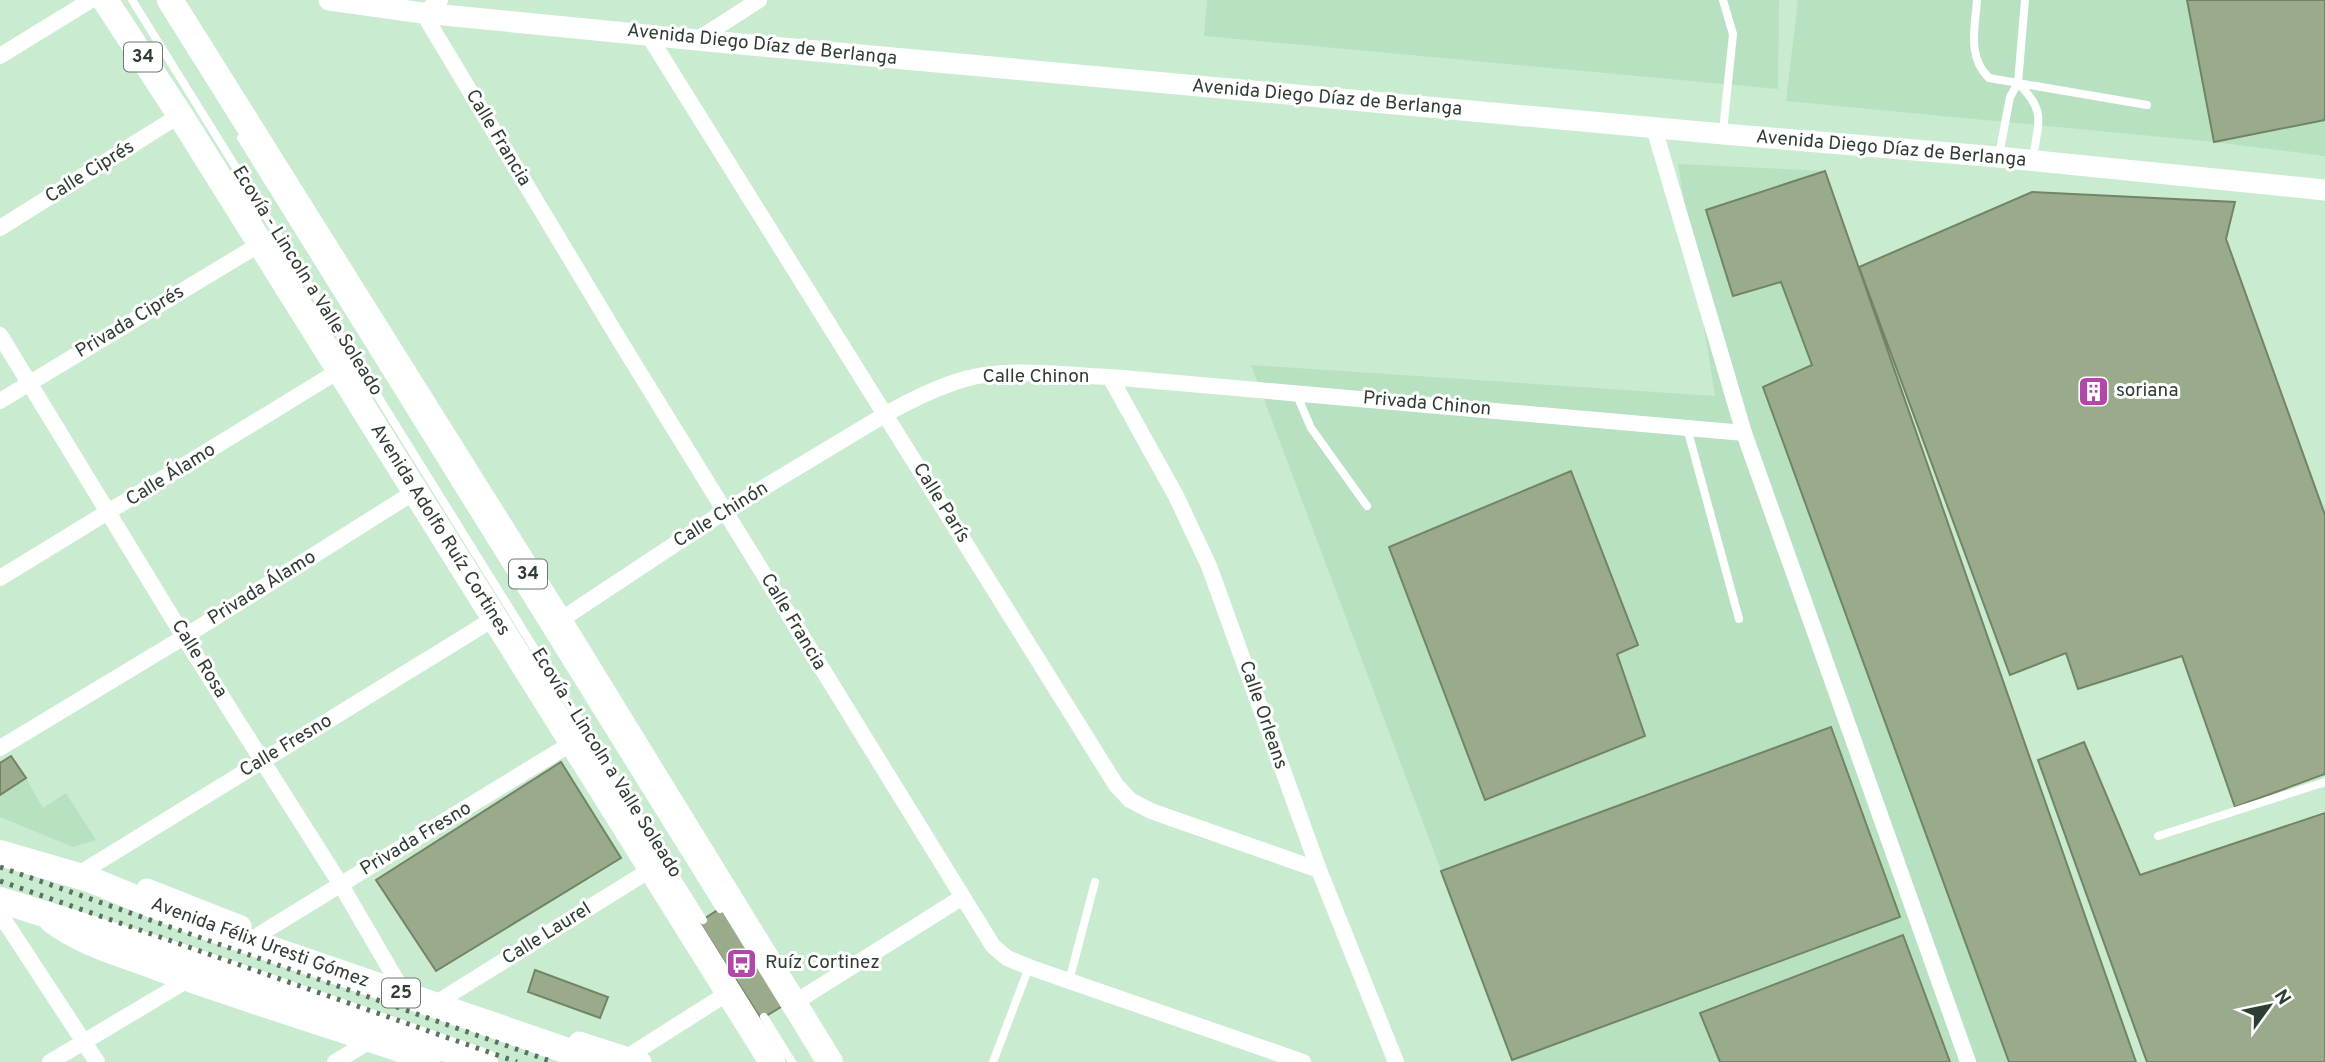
<svg xmlns="http://www.w3.org/2000/svg" width="2325" height="1062" viewBox="0 0 2325 1062" font-family="Overpass,sans-serif">
  <style>
    .built { fill: #b8e1c1 }
    .building { fill: #99ab8b; stroke: #738465; stroke-width: 2 }
    .lines { fill: none; stroke-linecap: round; stroke-linejoin: round }
    .service { stroke: #fff; stroke-width: 8 }
    .minor { stroke: #fff; stroke-width: 16 }
    .tertiary { stroke: #fff; stroke-width: 21 }
    .primary { stroke: #fff; stroke-width: 26 }
    .rail { stroke: #5c7061; stroke-width: 5; stroke-dasharray: 3.5 7; stroke-linecap: butt }
    .labels { text-anchor: middle; dominant-baseline: central; stroke-width: 6; stroke-linejoin: round; paint-order: stroke }
    .shield { fill: #fff; stroke: #6d7770; stroke-width: 2 }
    .shield-label { font-size: 18px; font-weight: bold; fill: #2f3d32 }
    .street-label { font-size: 19px; fill: #2f3d32; stroke: #fff }
    .poi-label { font-size: 19px; fill: #2f3d32; stroke: #fff; text-anchor: start }
  </style>
  <rect width="100%" height="100%" fill="#c9ebd0"/>
  <!-- built -->
  <path class="built" d="M1207 0H1779L1778 89 1204 36Z
    M1798 0H2325V156L2214 142 1786 101Z
    M1678 164 1825 171 2136 1062H1513L1251 365 1715 396Z
    M26 778 43 808 66 793 96 840 73 847 0 817V795Z"/>
  <!-- building -->
  <path class="building" d="M2187 0H2325V120L2214 142Z
    M1825 171 2136 1062H2009L1763 387 1812 365 1781 282 1733 296 1706 210Z
    M2032 192 2235 202 2226 239 2325 515V774L2235 807 2182 656 2078 689 2066 653 2010 675 1859 267Z
    M1571 471 1638 645 1617 654 1645 736 1485 800 1389 547Z
    M1831 727 1900 917 1512 1060 1441 871Z
    M2084 742 2140 875 2325 813V1062H2147L2038 760Z
    M11 756 26 778 0 795V763Z
    M561 762 621 858 436 971 376 880Z
    M724 906 786 1004 761 1019 699 922Z
    M1903 935 1950 1062H1720L1700 1013Z
    M535 970 608 997 600 1018 528 992Z"/>
  <g class="lines">
    <!-- service -->
    <path class="service" d="M132 0 703 920
      M1723 0 1733 34 1723 131
      M1977 0C1975 28 1967 57 1989 78L2147 105
      M2018 83C2047 112 2038 121 2033 159
      M241 138 720 909
      M1999 155 2010 97 2018 83 2025 0
      M1296 393 1311 428 1367 506
      M1687 428 1739 619
      M2158 836 2325 782
      M1069 981 1095 882
      M764 1017 792 1062
      M993 1062 1029 967"/>
    <!-- minor -->
    <path class="minor" d="M440 0 423 13 620 341 993 946 1007 958 1029 967 1303 1062
      M647 33 1116 785 1130 800 1151 811 1319 870
      M697 40 759 0
      M0 56 91 0
      M1654 128 1744 433 1968 1062
      M0 228 180 115
      M0 335 184 637 341 885 398 983
      M1110 377 1176 496 1209 566 1319 870 1396 1062
      M0 401 260 244
      M0 578 340 370
      M559 621 725 511 886 414C911 400 937 387 965 379 1008 367 1065 375 1110 377L1744 433
      M0 748 184 637 416 491
      M77 875 495 618
      M0 914 97 1062
      M260 934 572 743
      M444 998 650 870
      M794 1003 961 898
      M627 1057 728 993
      M50 1062 186 981
      M335 1062 370 1041"/>
    <!-- tertiary -->
    <path class="tertiary" d="M329 0 423 13 697 40 1723 134 1998 157 2325 190
      M147 889 241 926
      M50 922C81 946 121 956 157 970 247 1003 339 1030 430 1062
      M579 1042 641 1062"/>
    <!-- primary -->
    <path class="primary" d="M105 0 180 115 772 1062
      M170 0 559 621 830 1062
      M0 853 89 879 201 925 600 1062
      M0 900 191 960 485 1062"/>
    <!-- rail -->
    <path class="rail" d="M0 867 553 1062
      M0 881 517 1062"/>
  </g>
  <!-- icons -->
  <defs>
    <symbol id="building-square" viewBox="-11 -11 22 22"><rect x="-9" y="-9" width="18" height="18" rx="4" fill="#b147a8" stroke="#fff"/><path d="M-4-6H4V6H1V3H-1V6H-4ZM-2.5-4.3h1.7v1.8h-1.7ZM.8-4.3h1.7v1.8H.8ZM-2.5-1h1.7V.8h-1.7ZM.8-1h1.7V.8H.8Z" fill="#fff"/></symbol>
    <symbol id="bus-square" viewBox="-11 -11 22 22"><rect x="-9" y="-9" width="18" height="18" rx="4" fill="#b147a8" stroke="#fff"/><path d="M-5-6H5V4H4V6H2V4H-2V6H-4V4H-5ZM-3.5-4V0h7V-4ZM-3.5 1.2v1.5H-2V1.2ZM2 1.2v1.5H3.5V1.2Z" fill="#fff"/></symbol>
  </defs>
  <g fill-rule="evenodd">
    <use href="#building-square" x="2076" y="374" width="35" height="35"/>
    <use href="#bus-square" x="724" y="946" width="35" height="35"/>
  </g>
  <g class="labels">
    <!-- shield labels -->
    <g class="shield">
      <rect x="124" y="42.5" width="38" height="29" rx="5"/>
      <rect x="509" y="559.5" width="38" height="29" rx="5"/>
      <rect x="382" y="978.5" width="38" height="29" rx="5"/>
    </g>
    <g class="shield-label">
      <text x="143" y="57">34</text>
      <text x="528" y="574">34</text>
      <text x="401" y="993">25</text>
    </g>
    <!-- street labels -->
    <g class="street-label">
      <text transform="translate(762 45) rotate(6)">Avenida Diego Díaz de Berlanga</text>
      <text transform="translate(1327 98) rotate(5)">Avenida Diego Díaz de Berlanga</text>
      <text transform="translate(498 138) rotate(59)">Calle Francia</text>
      <text transform="translate(1891 149) rotate(5)">Avenida Diego Díaz de Berlanga</text>
      <text transform="translate(90 172) rotate(-32)">Calle Ciprés</text>
      <text transform="translate(307 281) rotate(58)">Ecovía - Lincoln a Valle Soleado</text>
      <text transform="translate(130 322) rotate(-31)">Privada Ciprés</text>
      <text x="1036" y="377">Calle Chinon</text>
      <text transform="translate(1427 404) rotate(5)">Privada Chinon</text>
      <text transform="translate(171 475) rotate(-32)">Calle Álamo</text>
      <text transform="translate(941 503) rotate(58)">Calle París</text>
      <text transform="translate(721 515) rotate(-32)">Calle Chinón</text>
      <text transform="translate(440 530) rotate(58)">Avenida Adolfo Ruíz Cortines</text>
      <text transform="translate(262 588) rotate(-32)">Privada Álamo</text>
      <text transform="translate(793 622) rotate(59)">Calle Francia</text>
      <text transform="translate(199 659) rotate(58)">Calle Rosa</text>
      <text transform="translate(1263 715) rotate(71)">Calle Orleans</text>
      <text transform="translate(286 746) rotate(-31)">Calle Fresno</text>
      <text transform="translate(606 763) rotate(58)">Ecovía - Lincoln a Valle Soleado</text>
      <text transform="translate(416 839) rotate(-31)">Privada Fresno</text>
      <text transform="translate(547 934) rotate(-32)">Calle Laurel</text>
      <text transform="translate(260 943) rotate(20)">Avenida Félix Uresti Gómez</text>
    </g>
    <!-- poi labels -->
    <g class="poi-label">
      <text x="2116" y="391">soriana</text>
      <text x="765" y="963">Ruíz Cortinez</text>
    </g>
  </g>
  <!-- north arrow -->
  <g transform="translate(2269 1006) rotate(57)" stroke="#ffffff" stroke-width="5" paint-order="stroke">
  <path d="M0-5L12 26L0 18L-12 26Z" fill="#2f3d32"/>
  <text y="-10" font-size="19" font-weight="bold" text-anchor="middle" fill="#2f3d32">N</text>
  </g>
</svg>
